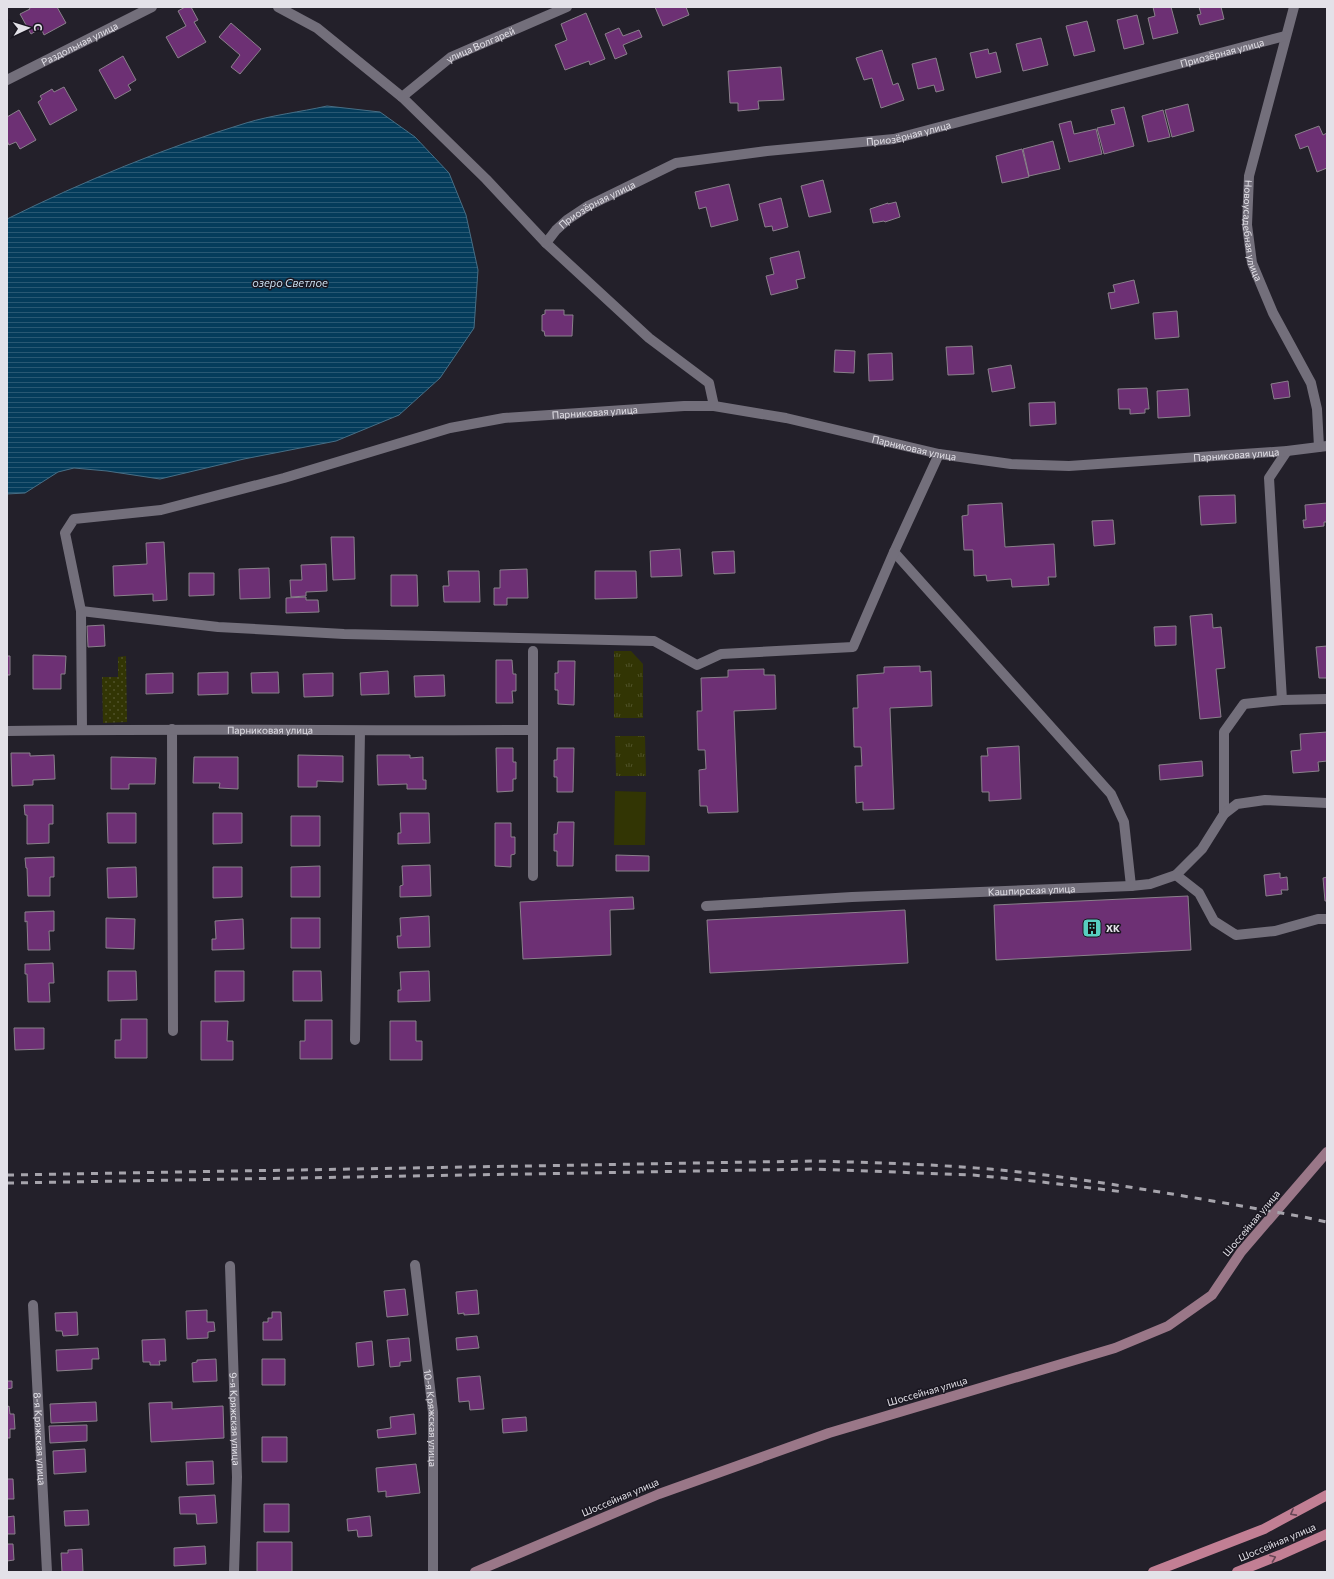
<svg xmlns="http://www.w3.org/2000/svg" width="1334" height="1579" viewBox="0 0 1334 1579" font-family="Commissioner,sans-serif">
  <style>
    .grass { fill: url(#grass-dots) }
    .park { fill: url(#park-tufts) }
    .pitch { fill: #323504 }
    .water { fill: url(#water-rules); stroke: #476e85 }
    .building { fill: #6d3074; stroke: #8a808b }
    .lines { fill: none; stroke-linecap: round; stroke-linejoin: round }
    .street { stroke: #736f7b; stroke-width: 10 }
    .secondary { stroke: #9a7788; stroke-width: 10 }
    .primary { stroke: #c27f94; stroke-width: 10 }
    .rail { stroke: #a6a4ac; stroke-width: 3; stroke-dasharray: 7 7; stroke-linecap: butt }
    .oneway { stroke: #664655 }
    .labels { text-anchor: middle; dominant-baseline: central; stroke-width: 3; stroke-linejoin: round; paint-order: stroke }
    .street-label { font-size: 10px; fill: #e3e1e8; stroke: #1a1721 }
    .poi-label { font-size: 10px; font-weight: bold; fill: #e3e1e8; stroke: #1a1721; text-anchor: start }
    .water-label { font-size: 11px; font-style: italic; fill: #cadfef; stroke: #1a1721 }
  </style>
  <defs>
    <pattern id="grass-dots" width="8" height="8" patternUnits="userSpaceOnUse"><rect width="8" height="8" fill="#323504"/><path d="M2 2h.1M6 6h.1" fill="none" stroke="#505229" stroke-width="1.8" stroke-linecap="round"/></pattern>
    <pattern id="park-tufts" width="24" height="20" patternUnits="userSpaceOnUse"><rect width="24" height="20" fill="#323504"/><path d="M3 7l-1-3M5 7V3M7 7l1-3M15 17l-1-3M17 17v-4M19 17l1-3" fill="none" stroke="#505229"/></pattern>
    <pattern id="water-rules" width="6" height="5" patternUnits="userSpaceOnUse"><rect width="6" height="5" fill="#043c5b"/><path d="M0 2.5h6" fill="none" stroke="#285873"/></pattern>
  </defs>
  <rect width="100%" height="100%" fill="#23202a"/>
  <!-- grass -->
  <path class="grass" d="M126 656 127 722 103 723 102 677H118V657Z"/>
  <!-- park -->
  <path class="park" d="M614 651H631L643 664V718H614Z
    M615 736H645L646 776H616Z"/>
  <!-- pitch -->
  <path class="pitch" d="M615 791 646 792 645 845H614Z"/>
  <!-- water -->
  <path class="water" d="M327 106 380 112 415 137 449 173 466 215 478 270 474 328 440 378 399 415 336 441 244 459 160 479 107 471 74 468 58 472 25 493 7 494V219C84 181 164 148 246 123 272 115 300 112 327 106Z"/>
  <!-- building -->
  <path class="building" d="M29 7H57L66 23 44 35 41 28 31 34 20 14 30 9Z
    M185 7H191L198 20 194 22 206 42 178 58 166 37 186 26 178 11Z
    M655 7H686L689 15 663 26Z
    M1153 7H1171L1178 33 1153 39 1148 18 1155 16Z
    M1199 7H1221L1224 19 1200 25 1197 15 1201 14Z
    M586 13 605 59 590 65 589 61 565 70 555 45 567 40 561 24Z
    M1137 15 1144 44 1124 49 1117 20Z
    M1087 21 1095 51 1074 56 1066 26Z
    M231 23 261 49 240 74 231 67 240 55 219 37Z
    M619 28 623 36 639 30 642 37 623 45 627 54 615 59 605 34Z
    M1041 38 1048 65 1023 71 1016 44Z
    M988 49 989 54 996 52 1001 72 976 78 970 53Z
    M882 50 893 85 898 83 904 100 881 108 872 78 864 80 856 58Z
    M123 56 136 80 128 85 131 90 115 99 99 70Z
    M936 58 944 90 936 92 934 85 918 89 912 64Z
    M781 67 784 100 758 101 759 109 738 111V103H730L728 71Z
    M64 87 77 110 50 125 38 102 42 99 40 96 52 89 54 92Z
    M1188 104 1194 131 1172 137 1165 110Z
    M1124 107 1134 146 1104 154 1097 128 1115 124 1111 110Z
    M19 110 36 140 20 149 16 142 9 145 7 141V117Z
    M1163 110 1170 137 1148 142 1142 116Z
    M1071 121 1074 134 1096 129 1102 154 1069 162 1059 124Z
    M1319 126 1323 135 1327 133V168L1317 172 1308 146 1300 149 1295 135Z
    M1053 141 1060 169 1029 176 1023 149Z
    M1022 149 1029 177 1002 183 996 156Z
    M823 180 831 212 809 217 801 186Z
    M729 184 738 220 711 227 706 207 699 209 695 192Z
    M781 198 788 227 773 231 772 226 765 227 759 204Z
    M896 202 900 217 885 222 884 221 873 223 870 209 888 203V204Z
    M799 251 805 278 796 280 798 288 771 295 766 276 774 274 770 258Z
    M1134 280 1139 303 1111 309 1108 293 1115 292 1113 285Z
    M545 310H564V315H573L572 336H545L544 331H542V315L545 314Z
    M1177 311 1179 337 1155 339 1153 313Z
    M972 346 974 374 948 375 946 347Z
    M835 350 855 351 854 373 834 372Z
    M892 353 893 380 869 381 868 354Z
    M1011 365 1015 388 992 392 988 369Z
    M1288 381 1290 397 1274 399 1271 384Z
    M1147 388 1149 409H1145V413L1130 414V409H1119L1118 389Z
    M1188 389 1190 416 1158 418 1157 391Z
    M1055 402 1056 424 1030 426 1029 403Z
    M1235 495 1236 523 1201 525 1199 496Z
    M1002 503 1005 547 1054 544 1056 577H1048L1049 585 1012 587 1011 579 987 581 986 575 974 576 973 550H964L962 516 968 515V505Z
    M1327 503V522H1324V526L1304 528 1303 520H1306L1305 505Z
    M1113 520 1115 544 1094 546 1092 521Z
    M331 537H354L355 579 333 580Z
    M164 542 167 600 153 601V594L114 596 113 566 147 564 146 543Z
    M680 549 682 576 651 577 650 551Z
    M734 551 735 573 714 574 712 552Z
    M326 564 327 591 306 592V596L291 597 290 580H302L301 565Z
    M269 568 270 598 240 599 239 569Z
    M527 569 528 598H507V605H494V588H500V570Z
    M448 571H479L480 602H444L443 586H449Z
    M595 571H636L637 598 595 599Z
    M189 573H214V595L189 596Z
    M391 575H417L418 606H391Z
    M306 597V600H318L319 612 286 613V598Z
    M1212 614 1213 628 1221 627 1225 668 1216 669 1221 717 1200 719 1190 616Z
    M104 625 105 646 88 647 87 626Z
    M1176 626V645L1155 646 1154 627Z
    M1327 646V678H1319L1316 647Z
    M33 655 66 656 65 674H61V689H33Z
    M7 656H10V675H7Z
    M496 660H512L513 674H516V691H512L513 703H496Z
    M558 661H575L574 705 558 704V690H555V673H558Z
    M920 666V672L931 671 932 706 890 708 894 809 863 810V802L856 803 855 766H862L861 747H854L853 708H858L857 675 884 673V667Z
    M764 669V675H775L776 709 734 711 738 812 708 813 707 806H700L699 770 706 769 705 750H698L697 711H702L701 678 728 677V670Z
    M388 671 389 694 361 695 360 673Z
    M228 672V694L198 695V673Z
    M278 672 279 693H252L251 673Z
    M173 673V693L146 694V674Z
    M333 673V696L304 697 303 674Z
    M444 675 445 696 415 697 414 676Z
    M1327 732V761L1318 762 1319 771 1293 773 1291 751 1301 750 1300 734Z
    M1019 746 1021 799 989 801V792H982L981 756H988L987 748Z
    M496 748H513V762H516V779H513V791L497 792Z
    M557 748H574L573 792H557V777H554V760H557Z
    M11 753H30V756L54 755 55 779 33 780V785L12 786Z
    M298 755 343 756V782L317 781V787H298Z
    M377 755H410V758L423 757V780H426V789H407V784L378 785Z
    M111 757 156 758 155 784H129V789H111Z
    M194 757H238V789L219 788 220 783H193Z
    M1202 761 1203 776 1160 780 1159 765Z
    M24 805H53V824H49V843L27 844V815H25Z
    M107 813H136V843H108Z
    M213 813H242V843L213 844Z
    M400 813H429L430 843 398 844V833H401Z
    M291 816H320V846H291Z
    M558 822H574L573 866H557V851H554V834H557Z
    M495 823H511V837H515V854L511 855V867L495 866Z
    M616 855 649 856V871H616Z
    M54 857V877H50V896H28L27 868H26L25 858Z
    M430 865 431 896 400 897V886L403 885 402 866Z
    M320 866V897H291V867Z
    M136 867 137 897 108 898 107 868Z
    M213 867H242V897L213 898Z
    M1280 873V878L1287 877 1288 890H1281L1282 894 1266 896 1264 875Z
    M1327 877V901H1325L1323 878Z
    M1188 896 1191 950 996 960 994 905Z
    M633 897 634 909 610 910 611 955 523 959 520 902Z
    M905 910 908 963 710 973 707 920Z
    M54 911V931H49L50 950H28L27 921 25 922V912Z
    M429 916 430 947 398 948 397 936H401L400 918Z
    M106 918 135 919 134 949 106 948Z
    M291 918H320V948H291Z
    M243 919 244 949 212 950V939H216L215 921Z
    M53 963 54 983H49L50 1002H28L27 974H25V964Z
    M108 971H136L137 1000 108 1001Z
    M215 971H244V1001L215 1002Z
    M293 971H321L322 1001H293Z
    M429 971 430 1001 398 1002V990H401L400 972Z
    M121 1019H147V1058H115V1040H121Z
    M305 1020H332V1059H300V1041H305Z
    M201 1021H228L227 1041H233V1060H201Z
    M390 1021H416V1041H422V1060H390Z
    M14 1028H44V1049L15 1050Z
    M405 1289 408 1315 387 1317 384 1291Z
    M477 1290 479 1314 464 1315V1313L458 1314 456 1292Z
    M207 1310V1322H214L215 1331 208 1332V1338L187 1339 186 1311Z
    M77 1312 78 1335 63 1336 62 1331H56L55 1313Z
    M272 1312H281L282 1340H263V1322H268V1318H272Z
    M477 1336 479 1348 457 1350 456 1338Z
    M409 1338 411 1361 400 1362V1366L390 1367 387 1340Z
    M165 1339 166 1361H159L160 1365H150V1362H143L142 1340Z
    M372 1341 374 1365 358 1367 356 1343Z
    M98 1348 99 1359H92V1369L57 1371 56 1350Z
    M216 1359 217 1381 193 1382 192 1363 197 1362V1360Z
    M262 1359H285V1385H262Z
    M480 1376 484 1409 470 1410 469 1401 459 1402 457 1378Z
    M7 1381H12V1388L7 1389Z
    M96 1402 97 1421 51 1423 50 1404Z
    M172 1402V1409L223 1406 224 1438 151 1442 149 1403Z
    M9 1406 10 1414H14L15 1429H10V1438H7V1407Z
    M414 1414 416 1434 378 1438 377 1430 391 1428 390 1417Z
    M526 1417 527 1431 503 1433 502 1419Z
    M87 1425V1441L50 1443 49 1426Z
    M262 1437H287V1462H262Z
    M85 1449 86 1472 54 1474 53 1451Z
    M213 1461 214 1484 187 1485 186 1462Z
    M416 1464 420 1493 386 1497V1491L378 1492 376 1468Z
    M7 1479H13L14 1499H7Z
    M215 1495 217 1523 197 1524 196 1514H180L179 1497Z
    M264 1504H289V1532H264Z
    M88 1510 89 1525 65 1526 64 1511Z
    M14 1516 15 1534H7V1517Z
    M370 1516 372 1536 358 1537 357 1530 348 1531 347 1519Z
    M257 1542H292V1572H257Z
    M7 1544H13L14 1560 7 1561Z
    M205 1546 206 1564 174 1566V1548Z
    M82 1549 83 1572H62L61 1553H68V1550Z"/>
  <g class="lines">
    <!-- street -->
    <g class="street">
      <path d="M278 7 317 28 402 97 486 179 546 243 649 338 709 383 714 406"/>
      <path id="s1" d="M1294 7 1249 176 1247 225 1252 263 1273 313 1311 383 1317 409 1319 447"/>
      <path id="s2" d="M7 80 152 7"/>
      <path id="s3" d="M402 97 451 57 567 7"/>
      <path id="s4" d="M546 243 556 230 567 220 588 206 676 163 767 151 894 139 1285 36"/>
      <path d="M939 454 894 552 1111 794 1124 822 1131 886"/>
      <path d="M81 611 218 627 344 634 654 641 697 665 721 654 853 647 894 552"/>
      <path d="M1282 700 1269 478 1287 451"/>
      <path d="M172 729 173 1031"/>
      <path id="s5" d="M82 730 81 611 65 533 74 519 161 510 284 478 450 428 504 418 684 406H714L786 418 939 454 1011 464 1069 466 1287 451 1327 446"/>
      <path id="s6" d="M7 731C182 728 357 731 532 730"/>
      <path d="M1224 814V732L1244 704 1282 700 1327 699"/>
      <path d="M1176 875 1199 893 1214 921 1236 935 1275 931 1318 919H1327"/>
      <path d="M533 876V651"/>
      <path id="s7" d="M706 906 852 897 1131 886 1150 884 1176 875 1202 849 1224 814 1237 804 1265 800 1327 803"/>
      <path d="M355 1040 360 731"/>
      <path id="s8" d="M415 1265 433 1412V1572"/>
      <path id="s9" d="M230 1266 237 1477 234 1572"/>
      <path id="s10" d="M33 1305 47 1572"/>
    </g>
    <!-- secondary -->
    <path class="secondary" d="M475 1572 659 1494 829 1433 1115 1348 1168 1326 1212 1295 1241 1252 1327 1152"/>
    <!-- primary -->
    <path class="primary" d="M1153 1572 1264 1529 1327 1495
      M1237 1572 1280 1555 1327 1534"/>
    <!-- rail -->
    <path class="rail" d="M7 1175 813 1161C890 1163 968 1165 1045 1175 1132 1186 1218 1202 1304 1217L1327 1222
      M7 1183 813 1169 973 1175 1042 1182 1124 1192"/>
  </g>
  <!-- one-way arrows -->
  <defs><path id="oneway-chevron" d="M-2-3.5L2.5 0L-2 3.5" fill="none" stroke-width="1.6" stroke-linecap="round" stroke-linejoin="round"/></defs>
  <g class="oneway">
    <use href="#oneway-chevron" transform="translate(1293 1513) rotate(152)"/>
    <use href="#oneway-chevron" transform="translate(1273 1558) rotate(-21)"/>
  </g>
  <!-- icons -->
  <defs>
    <symbol id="building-square" viewBox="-11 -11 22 22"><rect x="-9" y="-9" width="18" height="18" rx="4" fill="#58cec0" stroke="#1a1721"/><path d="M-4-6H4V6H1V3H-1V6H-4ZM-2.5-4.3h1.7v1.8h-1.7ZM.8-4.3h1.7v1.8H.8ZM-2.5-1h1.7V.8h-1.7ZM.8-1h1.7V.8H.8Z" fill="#111"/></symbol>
  </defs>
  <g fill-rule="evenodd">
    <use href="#building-square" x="1081" y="917" width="22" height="22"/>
  </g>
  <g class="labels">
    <!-- street labels -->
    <g class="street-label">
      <text stroke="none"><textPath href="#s2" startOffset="81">Раздольная улица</textPath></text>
      <text stroke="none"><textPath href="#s3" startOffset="95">улица Волгарей</textPath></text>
      <text stroke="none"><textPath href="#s4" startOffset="713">Приозёрная улица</textPath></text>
      <text stroke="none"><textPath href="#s4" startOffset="389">Приозёрная улица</textPath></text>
      <text stroke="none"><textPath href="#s4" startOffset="65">Приозёрная улица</textPath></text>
      <text stroke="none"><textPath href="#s1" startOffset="230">Новоусадебная улица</textPath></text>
      <text stroke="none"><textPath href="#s5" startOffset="749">Парниковая улица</textPath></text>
      <text stroke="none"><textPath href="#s5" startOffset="1073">Парниковая улица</textPath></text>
      <text stroke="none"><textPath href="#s5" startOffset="1397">Парниковая улица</textPath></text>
      <text stroke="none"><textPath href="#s6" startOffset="263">Парниковая улица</textPath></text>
      <text stroke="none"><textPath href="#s7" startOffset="326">Кашпирская улица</textPath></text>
      <text transform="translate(1251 1223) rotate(-50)">Шоссейная улица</text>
      <text transform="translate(927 1391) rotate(-16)">Шоссейная улица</text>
      <text stroke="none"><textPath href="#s8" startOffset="154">10-я Кряжская улица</textPath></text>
      <text stroke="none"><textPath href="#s9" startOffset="153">9-я Кряжская улица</textPath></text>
      <text stroke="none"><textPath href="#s10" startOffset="134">8-я Кряжская улица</textPath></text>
      <text transform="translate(620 1497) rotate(-23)">Шоссейная улица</text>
      <text transform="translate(1277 1542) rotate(-23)">Шоссейная улица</text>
    </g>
    <!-- poi labels -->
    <g class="poi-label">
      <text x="1106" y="928">ХК</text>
    </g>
    <!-- water labels -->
    <g class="water-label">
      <text x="290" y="282">озеро Светлое</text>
    </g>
  </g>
  <!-- border -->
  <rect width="1334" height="1579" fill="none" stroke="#e3e1e8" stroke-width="16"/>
  <!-- north arrow -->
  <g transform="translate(28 28) rotate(86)" stroke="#1a1721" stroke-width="3" paint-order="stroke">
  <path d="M0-3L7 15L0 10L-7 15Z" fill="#e3e1e8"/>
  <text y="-6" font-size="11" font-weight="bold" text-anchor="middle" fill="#e3e1e8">С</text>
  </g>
</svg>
